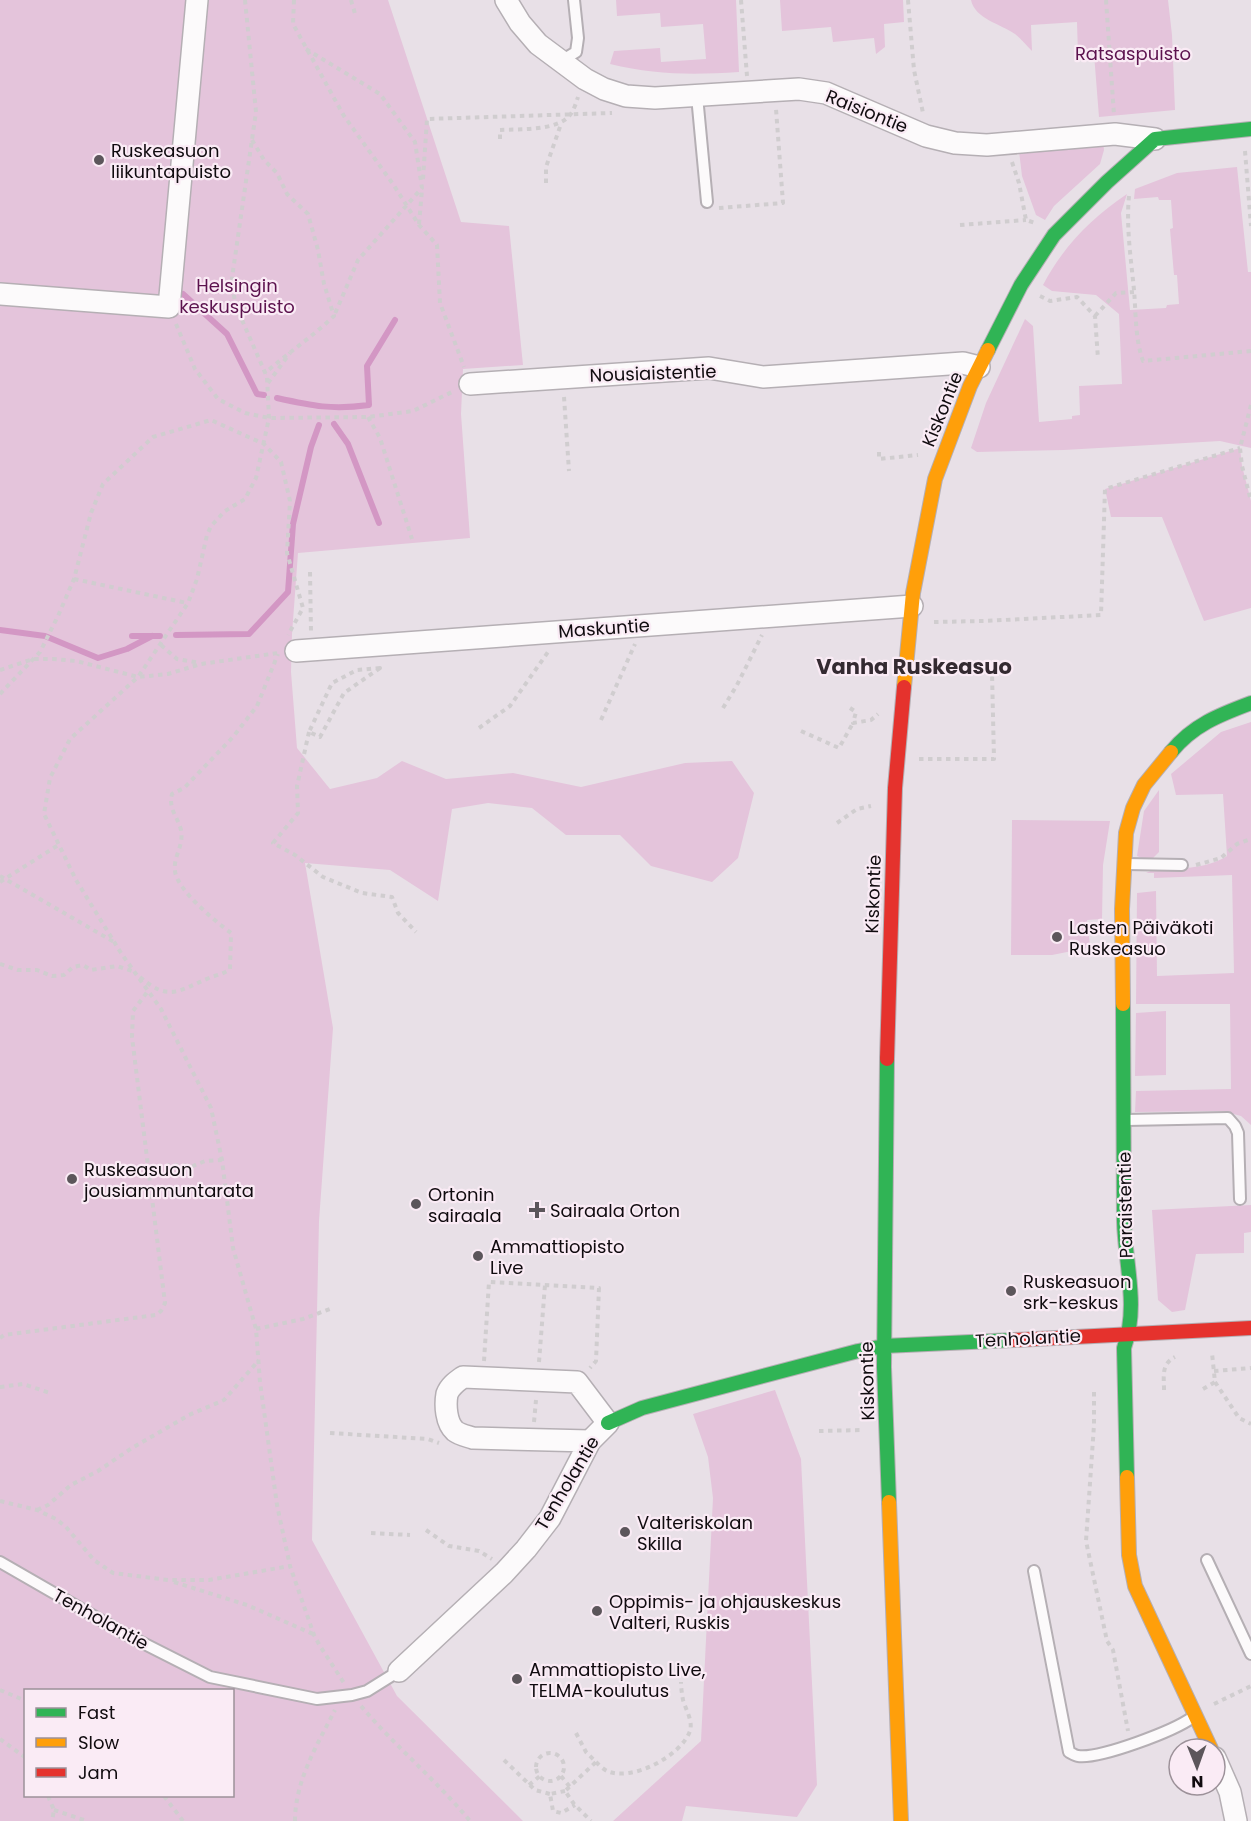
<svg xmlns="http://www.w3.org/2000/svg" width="1251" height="1821" viewBox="0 0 1251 1821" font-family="Poppins,sans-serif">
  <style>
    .green { fill: #e4c4db; fill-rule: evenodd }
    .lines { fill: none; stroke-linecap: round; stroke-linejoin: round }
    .stream { stroke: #d397c4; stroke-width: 6 }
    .lane-casing { stroke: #b5afb4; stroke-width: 14 }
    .street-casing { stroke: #b5afb4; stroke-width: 24 }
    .fast-casing { stroke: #b5afb4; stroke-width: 16 }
    .slow-casing { stroke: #b5afb4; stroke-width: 16 }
    .jam-casing { stroke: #b5afb4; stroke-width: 16 }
    .path { stroke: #d0cdcf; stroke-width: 4; stroke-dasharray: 4.5 4.5; stroke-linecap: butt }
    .lane { stroke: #fcfafb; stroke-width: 10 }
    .street { stroke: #fcfafb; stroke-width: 21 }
    .fast { stroke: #30b455; stroke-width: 14 }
    .slow { stroke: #ff9f0a; stroke-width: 14 }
    .jam { stroke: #e5322d; stroke-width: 14 }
    .poi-dot { fill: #5c565b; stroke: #faebf5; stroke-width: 2 }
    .labels { text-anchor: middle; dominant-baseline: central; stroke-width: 4.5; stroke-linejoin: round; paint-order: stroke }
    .park-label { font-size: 18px; fill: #5c124e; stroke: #faebf5 }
    .street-label { font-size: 18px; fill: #100b0f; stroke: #faebf5 }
    .poi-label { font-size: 18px; fill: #100b0f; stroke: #faebf5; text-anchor: start }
    .quarter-label { font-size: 21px; font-weight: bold; fill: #342a31; stroke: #faebf5 }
  </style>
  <rect width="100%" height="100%" fill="#e8e0e7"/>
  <!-- green -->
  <path class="green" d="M0 0H388L461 222 509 226 523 365 463 369 461 414 470 538 298 553 292 634 291 672 297 748 330 789 377 778 402 761 446 779 513 773 581 787 685 763 732 761 754 793 738 858 712 882 651 866 620 835H566L532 808 488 803 452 809 438 901 390 870 305 863 333 1028 319 1221 312 1540 397 1696 523 1821H0ZM26 1690H232V1796H26Z
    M616 0H736L739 72C693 75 655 75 610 64L614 51 660 48 661 62 706 59 703 24 661 27 660 13 617 16Z
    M780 0H903L904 22 884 24 885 47 876 54 874 38 833 42 831 27 782 31Z
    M971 0H1168L1172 35 1175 110 1099 117 1094 54 1078 55 1077 22 1031 25 1032 51C1026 45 1021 39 1015 34 1001 24 975 19 971 0Z
    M1103 141 1104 150 1100 164 1054 206 1045 220 1036 215 1022 176 1019 151Z
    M1237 167 1248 272H1251V448L1220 441 1064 450 977 452 971 448 986 403 1025 319 1033 326 1039 422 1072 419V416L1080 415 1079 386 1122 384 1119 314 1096 295 1052 291 1043 285C1063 247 1091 218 1127 194L1121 213 1130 310 1166 308 1167 305 1179 304 1177 275H1174L1170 229 1173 228 1171 200H1159L1158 197 1134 199 1135 189 1177 173Z
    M1240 448 1242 466 1251 501V608L1204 621 1162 517H1111L1105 489Z
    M1251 722V1125L1241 1116 1222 1111 1135 1112 1136 1091 1231 1089 1230 1004H1136L1137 893 1156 891 1157 976 1234 973 1232 875 1154 878V873H1146L1153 870C1178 868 1205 870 1227 856L1223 794 1176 795 1171 774 1221 732Z
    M1159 790V852L1152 859H1144L1137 856 1144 811Z
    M1012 820 1110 821 1103 865 1102 919 1087 920 1091 954 1088 955 1087 948 1052 955H1011Z
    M1166 1011V1075L1135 1076 1136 1013Z
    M1251 1205V1232L1244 1233V1253L1196 1254 1185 1310 1172 1312 1158 1300 1152 1210Z
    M775 1390 801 1459 817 1785 797 1817 686 1806 682 1821H613L701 1741 713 1498 708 1457 693 1414Z"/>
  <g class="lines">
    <!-- stream -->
    <path class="stream" d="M183 294 227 334 257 394 264 395
      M277 398C313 406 332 410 369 405L367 366 395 320
      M334 424 348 444 379 523
      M0 630 45 636 98 658 127 649 152 636
      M176 635 249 634 288 592 293 524 311 447 319 425
      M132 636H160"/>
    <defs>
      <path id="lane" d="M561 61 576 52 578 38 574 0
        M697 96 707 202
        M1127 864 1182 865
        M1127 1120 1228 1118 1235 1126 1238 1133 1240 1199
        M1207 1560 1251 1654
        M0 1562 125 1634 210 1677 317 1699 352 1695 367 1691 399 1671
        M1034 1571 1069 1752C1071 1753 1076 1756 1078 1756 1100 1759 1174 1731 1193 1717"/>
      <path id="street" d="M506 0 520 23 538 44 585 79 604 89 626 96 655 98 799 89 826 93 926 136 955 143 987 145 1115 134 1155 139
        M0 294 169 307 197 0
        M470 384 709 368 763 377 963 363 979 367
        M296 651 912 606
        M399 1671 504 1573 526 1549 550 1518 590 1441 608 1423 577 1382 463 1377C456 1382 450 1386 447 1394 445 1405 446 1423 455 1431 460 1435 467 1436 473 1438L590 1441
        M1215 1758 1230 1792 1236 1821"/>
      <path id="fast" d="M988 350 1021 285 1054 235 1107 182 1155 139 1251 129
        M1171 752C1193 725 1219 715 1251 703
        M1123 1004C1123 1077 1123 1149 1124 1221 1125 1264 1139 1306 1124 1348L1127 1477
        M887 1059 884 1367 889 1502
        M608 1423 642 1408 858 1351 884 1346 1014 1340"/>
      <path id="slow" d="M904 687 913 593 935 479 970 386 988 350
        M1123 1004 1122 909 1126 833 1133 808 1144 785 1171 752
        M1127 1477 1129 1555 1135 1586 1211 1749
        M889 1502 901 1821"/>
      <path id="jam" d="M887 1059 895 788 904 687
        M1014 1340 1251 1328"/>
    </defs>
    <!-- lane casing -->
    <use href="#lane" class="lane-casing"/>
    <!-- street casing -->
    <use href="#street" class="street-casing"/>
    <!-- fast casing -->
    <use href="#fast" class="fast-casing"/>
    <!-- slow casing -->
    <use href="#slow" class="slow-casing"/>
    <!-- jam casing -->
    <use href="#jam" class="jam-casing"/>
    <!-- path -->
    <path class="path" d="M245 0 256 112 232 278 235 304 267 377 269 418 256 478 245 499 225 511 211 526 207 535 197 579 188 603 138 677 70 739 50 778 44 814 76 880 121 953 161 1009 211 1108 222 1160 233 1248 256 1329 260 1382 277 1505 290 1566 314 1635 320 1646 344 1683
      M294 0 293 24 344 116 393 184 419 225 437 245 440 303 464 367
      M351 0 356 17
      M741 0 747 76
      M908 0 914 70 923 113
      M1106 0 1114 115
      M306 49 380 94 415 142 422 188 358 260 334 316
      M500 139V130C519 129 558 131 570 115 574 110 576 103 578 97
      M252 140 264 160 277 173 287 194 308 214 318 250 324 284 334 316C312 337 288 353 265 373
      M1245 151 1251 226
      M1012 162 1019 183 1026 220 1035 223
      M423 179 427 119 612 113
      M546 183V167L561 124
      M1129 196C1126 227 1131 259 1134 290 1136 313 1135 339 1143 361L1251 351
      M719 208 783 203 776 109
      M419 224 422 190
      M960 225 1026 220
      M1040 296 1050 301 1077 297 1095 316 1098 359
      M1095 316 1116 293 1134 292
      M176 324 195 369 218 399 245 413 269 418 368 417 413 411 454 391
      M268 383 290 353
      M564 397 569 471
      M1251 405 1240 448 1242 466 1251 501
      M368 417 380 438 412 539
      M879 452V459L918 455
      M310 572 311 632
      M74 579 187 603
      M934 622 984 621 1101 615 1105 489 1240 448
      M161 645 177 659 200 663
      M380 668 344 693 320 737 309 732 332 683 357 670Z
      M0 670 33 659H53L76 661 138 677 168 674 201 664 278 653
      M0 694 40 652 58 616 74 579 91 513 103 484 153 437 211 420 264 444 281 462 290 501 287 553 303 608 288 635
      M723 708 737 685 762 635
      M850 708 856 712 853 723 871 720 878 714
      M601 720 635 644
      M479 728 510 706 548 652
      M801 731 839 748 853 723
      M309 732 297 786 298 813 273 843 295 855 323 877 362 893 392 897 398 913 416 932
      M919 759H994L992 672
      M837 823 857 809 871 806
      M1196 865 1221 858 1237 844 1251 839
      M0 876 114 942
      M0 882 60 844
      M0 964 18 970H37L52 976 64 975 73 967 83 965 91 970 117 966 132 971
      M140 977C169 1002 178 991 209 978 216 975 224 974 230 969L231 933C215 921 177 890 175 871 173 856 184 847 181 830 178 817 168 809 172 794L184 788 233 737 257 706 278 654
      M149 1171 164 1170 169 1165 193 1166 205 1161 222 1160
      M256 1329 303 1319 330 1309
      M0 1338 4 1335 156 1315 161 1311 165 1303 132 1037 133 1011 148 991
      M484 1361 489 1282 599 1288 596 1361 590 1368
      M539 1362 545 1285
      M1214 1371 1251 1368
      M1215 1382 1239 1418 1251 1424
      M0 1387 23 1384 50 1393
      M1203 1389 1215 1382 1212 1353
      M1164 1390C1164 1376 1161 1364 1175 1357
      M1094 1392V1425L1086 1541 1107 1641 1113 1650 1128 1731
      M534 1422 536 1400
      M819 1431 863 1430
      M330 1433 428 1439 439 1443
      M0 1501 37 1510 56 1519 66 1527 94 1560 113 1573 168 1580H209L290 1566
      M37 1510 48 1505 71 1485 98 1471 132 1448 189 1415 224 1400 259 1360
      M426 1530 449 1546 479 1551 492 1559
      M371 1533 410 1535
      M174 1582 247 1605 313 1634
      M0 1690 26 1701
      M1214 1704 1251 1686
      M361 1706C395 1746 436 1780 470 1821
      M576 1733 586 1752 596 1762 565 1791 574 1804 591 1821
      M0 1739 26 1758
      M536 1767a14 14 0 1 1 28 0a14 14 0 1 1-28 0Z
      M504 1760 535 1790 550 1794
      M596 1762C599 1765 603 1769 607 1771 632 1782 681 1756 690 1731 693 1721 686 1710 683 1700 682 1694 681 1688 681 1682
      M561 1776 570 1787
      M529 1785 540 1776
      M565 1791 550 1794 553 1811 561 1813 575 1805
      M48 1796 54 1810 52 1821
      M164 1796 183 1821
      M54 1810 87 1821
      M295 1821C295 1781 317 1745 335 1710"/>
    <!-- lane -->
    <use href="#lane" class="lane"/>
    <!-- street -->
    <use href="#street" class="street"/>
    <!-- fast -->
    <use href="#fast" class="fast"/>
    <!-- slow -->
    <use href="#slow" class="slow"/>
    <!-- jam -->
    <use href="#jam" class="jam"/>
  </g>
  <!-- markers -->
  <g class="poi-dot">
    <circle cx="99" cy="160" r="6"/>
    <circle cx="1057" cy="937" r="6"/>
    <circle cx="72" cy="1179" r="6"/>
    <circle cx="416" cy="1204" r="6"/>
    <path d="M534 1201h6v6h6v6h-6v6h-6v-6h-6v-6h6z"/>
    <circle cx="478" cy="1256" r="6"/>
    <circle cx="1011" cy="1291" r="6"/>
    <circle cx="625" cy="1532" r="6"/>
    <circle cx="597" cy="1611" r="6"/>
    <circle cx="517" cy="1679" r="6"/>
  </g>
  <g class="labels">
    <!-- park labels -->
    <g class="park-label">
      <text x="1133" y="53">Ratsaspuisto</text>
      <text x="237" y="285">Helsingin<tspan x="237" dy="21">keskuspuisto</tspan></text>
    </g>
    <!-- street labels -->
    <g class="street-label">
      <text transform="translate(867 111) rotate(22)">Raisiontie</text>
      <text transform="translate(653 373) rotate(-2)">Nousiaistentie</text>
      <text transform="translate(942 409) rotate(-68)">Kiskontie</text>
      <text transform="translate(604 628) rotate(-4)">Maskuntie</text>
      <text transform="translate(873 894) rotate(-88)">Kiskontie</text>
      <text transform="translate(1125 1205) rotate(-91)">Paraistentie</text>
      <text transform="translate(1028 1338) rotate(-3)">Tenholantie</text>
      <text transform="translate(867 1381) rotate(-91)">Kiskontie</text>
      <text transform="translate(567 1483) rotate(-59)">Tenholantie</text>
      <text transform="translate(101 1619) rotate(29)">Tenholantie</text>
    </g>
    <!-- poi labels -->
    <g class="poi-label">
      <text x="111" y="150">Ruskeasuon<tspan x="111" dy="21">liikuntapuisto</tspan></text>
      <text x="1069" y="927">Lasten Päiväkoti<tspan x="1069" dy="21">Ruskeasuo</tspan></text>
      <text x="84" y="1169">Ruskeasuon<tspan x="84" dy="21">jousiammuntarata</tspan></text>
      <text x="428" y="1194">Ortonin<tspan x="428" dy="21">sairaala</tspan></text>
      <text x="550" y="1210">Sairaala Orton</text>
      <text x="490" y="1246">Ammattiopisto<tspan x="490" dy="21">Live</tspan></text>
      <text x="1023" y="1281">Ruskeasuon<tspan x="1023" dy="21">srk-keskus</tspan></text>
      <text x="637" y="1522">Valteriskolan<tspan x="637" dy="21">Skilla</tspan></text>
      <text x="609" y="1601">Oppimis- ja ohjauskeskus<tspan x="609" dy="21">Valteri, Ruskis</tspan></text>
      <text x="529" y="1669">Ammattiopisto Live,<tspan x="529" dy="21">TELMA-koulutus</tspan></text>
    </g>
    <!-- quarter labels -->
    <g class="quarter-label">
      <text x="914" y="666">Vanha Ruskeasuo</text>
    </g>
  </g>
  <!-- legend -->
  <rect x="24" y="1689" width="210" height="108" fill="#faebf5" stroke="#9c9199" stroke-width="1.5"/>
  <rect x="36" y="1708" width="30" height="9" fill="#30b455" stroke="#9c9199" stroke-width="1.5"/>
  <text x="78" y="1719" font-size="18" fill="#100b0f">Fast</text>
  <rect x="36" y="1738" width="30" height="9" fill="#ff9f0a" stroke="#9c9199" stroke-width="1.5"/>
  <text x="78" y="1749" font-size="18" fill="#100b0f">Slow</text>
  <rect x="36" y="1768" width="30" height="9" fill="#e5322d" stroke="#9c9199" stroke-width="1.5"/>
  <text x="78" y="1779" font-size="18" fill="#100b0f">Jam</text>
  <!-- north arrow -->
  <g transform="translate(1197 1767) rotate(179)"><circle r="28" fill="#faebf5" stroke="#9c9199" stroke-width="1.5"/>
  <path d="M0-4.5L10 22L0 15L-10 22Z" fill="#5c565b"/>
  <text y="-9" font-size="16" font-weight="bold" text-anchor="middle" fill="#100b0f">N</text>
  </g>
</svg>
